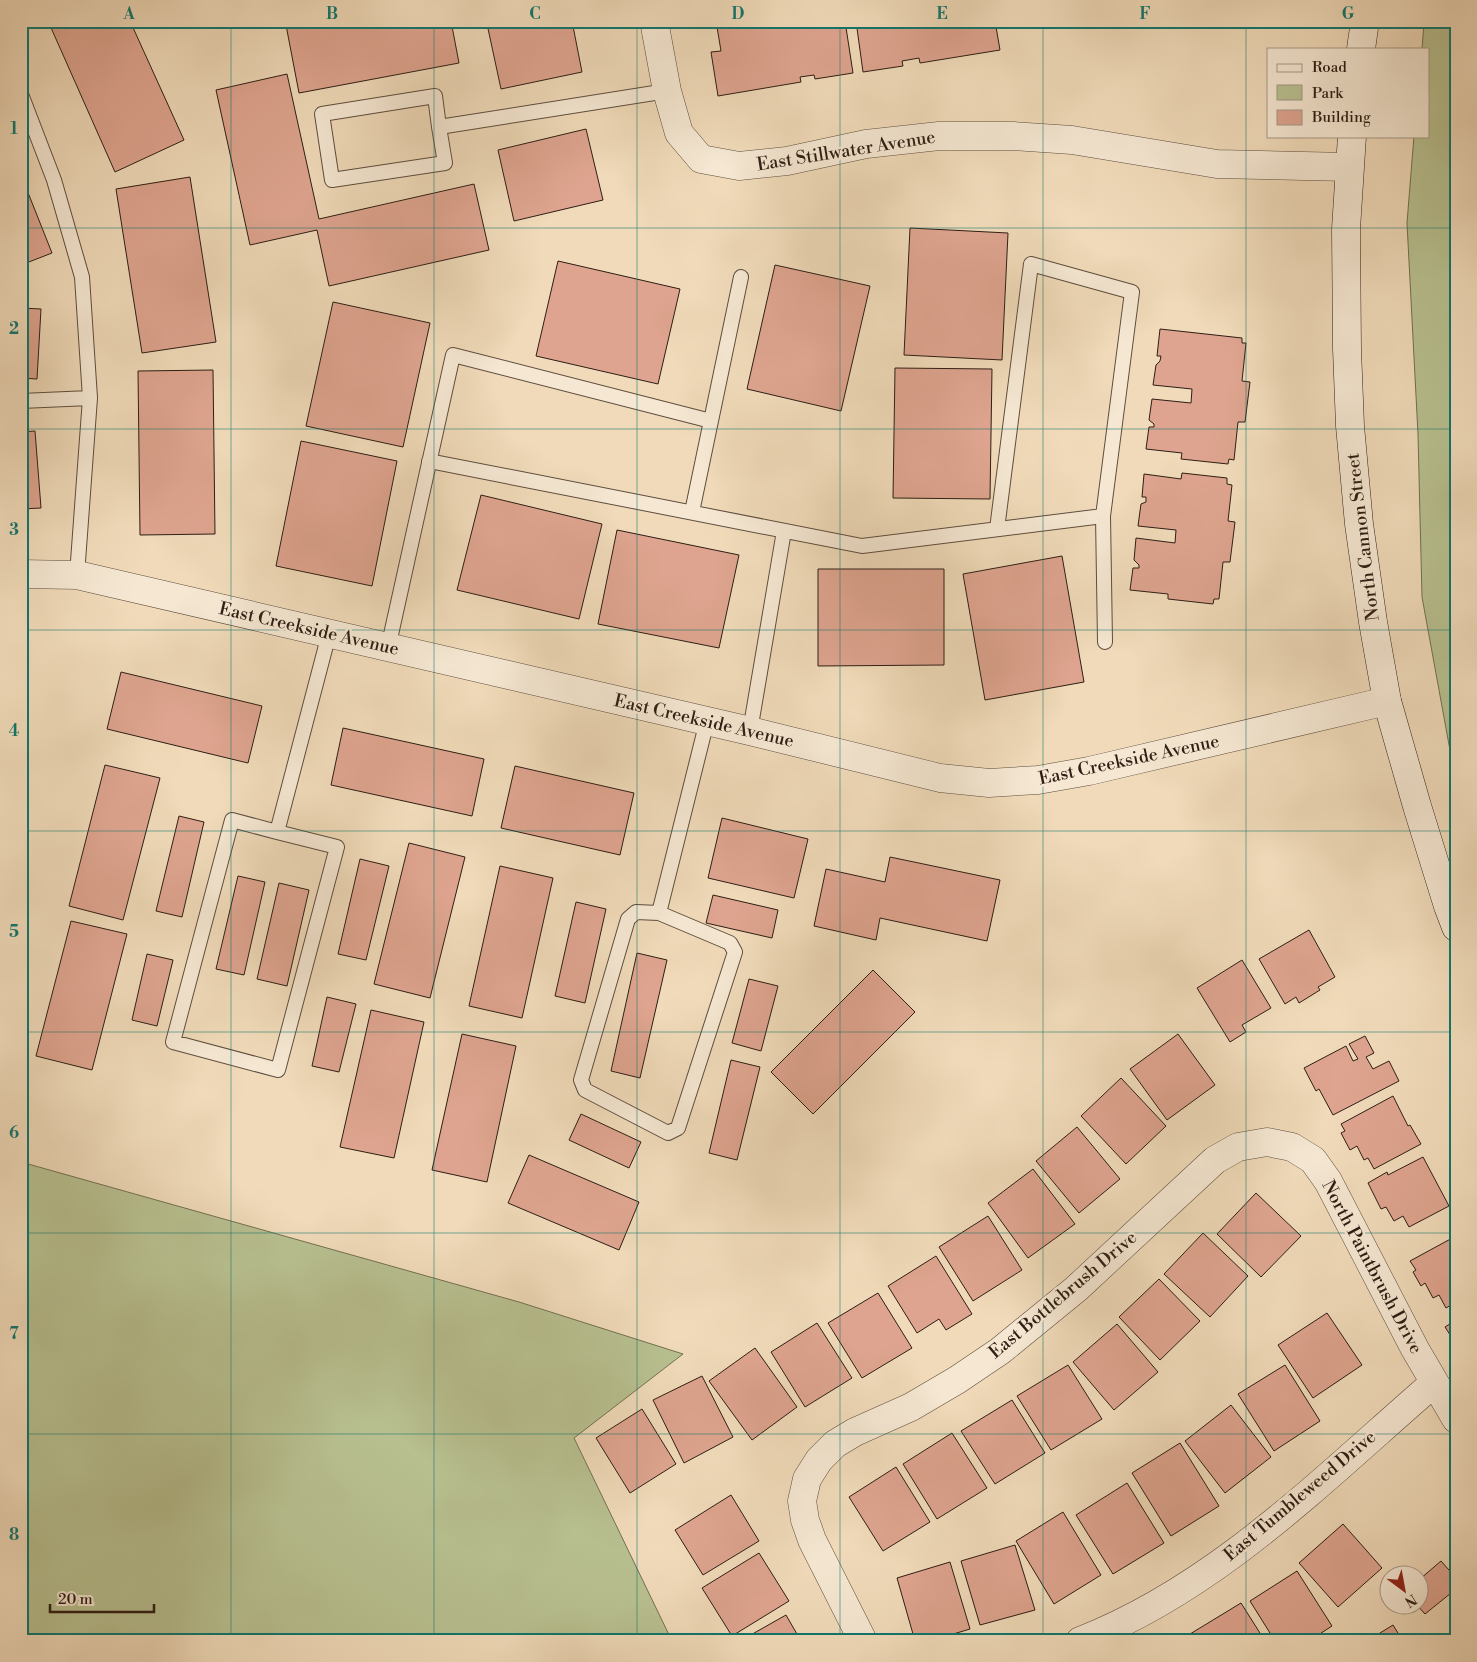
<svg xmlns="http://www.w3.org/2000/svg" width="1477" height="1662" viewBox="0 0 1477 1662" font-family="'Libre Bodoni',serif">
  <style>
    .green { fill: #b8c090; stroke: #726f52 }
    .building { fill: #dea48f; stroke: #2d1e14 }
    .lines { fill: none; stroke-linecap: round; stroke-linejoin: round }
    .lane-casing { stroke: #5e4d3d; stroke-width: 16 }
    .street-casing { stroke: #5e4d3d; stroke-width: 29 }
    .secondary-casing { stroke: #2d1e14; stroke-width: 29 }
    .lane { stroke: #f5e7d2; stroke-width: 14 }
    .street { stroke: #f5e7d2; stroke-width: 28 }
    .secondary { stroke: #f5e7d2; stroke-width: 28 }
    .grid { fill: none; stroke: #0f766e; stroke-width: 1; stroke-opacity: 0.55 }
    .labels { text-anchor: middle; dominant-baseline: central; stroke-width: 5; stroke-linejoin: round; paint-order: stroke }
    .street-label { font-size: 18px; fill: #2d1e14; stroke: #f5e7d2 }
    .neatline { fill: none; stroke: #0f766e; stroke-width: 2 }
    .grid-label { font-size: 16px; text-anchor: middle; font-weight: bold; fill: #0f766e }
  </style>
  <rect width="100%" height="100%" fill="#f0dab9"/>
  <filter id="stains"><feTurbulence type="fractalNoise" baseFrequency=".004" numOctaves="4"/><feColorMatrix values="0 0 0 0 .2 0 0 0 0 .09 0 0 0 0 .02 0 0 0 .5 -.17"/></filter>
  <radialGradient id="worn" r=".72"><stop offset=".6" stop-color="#630" stop-opacity="0"/><stop offset="1" stop-color="#630" stop-opacity=".3"/></radialGradient>
  <!-- green -->
  <path class="green" d="M1429 21H1456V783L1422 597 1418 434 1407 223 1414 136H1428V49H1422L1424 23Z
    M21 1162 519 1302 683 1354 574 1438 672 1641H21Z"/>
  <!-- building -->
  <path class="building" d="M48 21H130L184 140 115 172Z
    M305 21H451L459 63 299 93 286 25Z
    M501 21H572L582 72 501 89 487 24Z
    M716 21H845L853 73 815 79 814 75 800 77 801 82 718 96 711 52 721 51Z
    M856 21H995L1000 50 920 63 919 58 902 61 903 66 863 72Z
    M287 74 319 219 474 184 489 250 329 286 317 230 250 245 216 90Z
    M586 129 603 200 514 221 498 150Z
    M21 175 52 253 21 265Z
    M190 177 216 342 142 353 116 189Z
    M910 228 1008 233 1002 360 904 355Z
    M558 261 680 289 658 384 536 356Z
    M775 265 870 286 841 411 747 389Z
    M333 302 430 323 403 447 306 426Z
    M21 308 41 309 37 379 21 378Z
    M1160 329 1242 338V343H1246L1242 381 1250 382 1245 422H1238L1234 460 1229 459 1228 464 1181 459 1182 453 1146 449 1149 427H1154V424L1149 420 1152 399 1191 403 1192 389 1153 385 1156 365 1160 361 1161 356H1157Z
    M895 368 992 369 990 499 893 498Z
    M213 370 215 534 140 535 138 371Z
    M35 431 41 508 21 509V432Z
    M301 441 397 461 372 586 276 566Z
    M1182 473 1227 478V484L1232 485 1228 521 1235 522 1230 562H1223L1219 599H1214L1213 604 1168 599V594L1130 590 1133 568H1139V565L1134 560 1136 538 1175 543 1176 530 1138 526 1141 504 1146 502V497H1142L1144 474 1181 479Z
    M481 495 602 524 579 619 457 590Z
    M617 530 739 555 719 648 598 624Z
    M1062 556 1084 682 985 700 963 574Z
    M818 569H944V665L818 666Z
    M121 672 262 706 248 763 107 729Z
    M343 728 484 759 472 816 331 785Z
    M105 765 160 778 123 920 69 906Z
    M515 766 634 793 620 855 501 828Z
    M179 816 204 822 182 917 156 911Z
    M722 818 808 839 794 898 708 878Z
    M409 843 465 857 430 998 374 984Z
    M890 857 1000 880 987 941 880 918 876 940 814 926 826 869 885 882Z
    M360 859 389 866 366 960 338 954Z
    M500 866 553 878 522 1018 469 1006Z
    M238 876 265 882 244 975 216 969Z
    M279 883 309 890 287 986 257 979Z
    M713 895 778 910 772 938 706 923Z
    M576 902 606 909 585 1003 555 996Z
    M71 921 127 934 92 1070 36 1056Z
    M1309 930 1335 977 1318 987 1320 990 1299 1003 1296 997 1285 1004 1259 959Z
    M637 953 667 960 640 1078 611 1071Z
    M147 954 173 960 157 1026 132 1020Z
    M1242 960 1271 1008 1242 1025 1246 1032 1230 1042 1197 988Z
    M873 970 915 1012 813 1114 771 1072Z
    M749 979 778 986 761 1051 732 1043Z
    M327 997 356 1004 339 1072 312 1066Z
    M371 1010 424 1022 394 1158 340 1147Z
    M462 1034 516 1046 487 1182 432 1170Z
    M1178 1034 1215 1085 1167 1120 1130 1069Z
    M1365 1036 1374 1053 1366 1057 1373 1069 1389 1061 1399 1081 1333 1115 1319 1089 1316 1091 1304 1068 1346 1046 1353 1061 1358 1059 1349 1044Z
    M731 1060 760 1067 737 1160 709 1153Z
    M1121 1078 1166 1126 1126 1164 1081 1116Z
    M1393 1096 1408 1126 1410 1125 1421 1144 1374 1169 1368 1158 1364 1160 1357 1146 1350 1150 1341 1133 1345 1131 1341 1124Z
    M581 1114 641 1142 629 1168 569 1140Z
    M1077 1127 1120 1179 1079 1213 1036 1161Z
    M529 1155 639 1202 619 1250 508 1203Z
    M1423 1157 1449 1206 1409 1227 1403 1216 1394 1221 1386 1207 1381 1209 1368 1183 1387 1172 1388 1175Z
    M1033 1169 1075 1224 1028 1258 988 1203Z
    M1256 1193 1301 1236 1261 1277 1217 1234Z
    M988 1216 1022 1270 973 1301 939 1247Z
    M1203 1233 1248 1276 1210 1317 1164 1274Z
    M1456 1236V1302L1446 1308 1439 1295 1433 1298 1425 1283 1421 1286 1413 1272 1416 1270 1410 1261Z
    M936 1256 972 1314 946 1330 939 1319 917 1333 888 1286Z
    M1159 1279 1200 1321 1160 1360 1119 1317Z
    M878 1293 912 1348 862 1378 828 1323Z
    M1327 1313 1362 1365 1313 1398 1278 1345Z
    M1456 1320V1344L1445 1327Z
    M817 1323 852 1378 805 1407 771 1352Z
    M1117 1324 1158 1372 1114 1410 1073 1362Z
    M755 1348 797 1407 752 1440 709 1381Z
    M1068 1365 1102 1419 1051 1450 1017 1396Z
    M1285 1365 1320 1421 1274 1451 1238 1394Z
    M702 1376 733 1437 684 1463 653 1400Z
    M1012 1400 1045 1453 995 1484 961 1431Z
    M1231 1405 1271 1457 1225 1493 1185 1441Z
    M642 1409 676 1464 630 1493 596 1438Z
    M952 1433 987 1488 937 1519 903 1464Z
    M1180 1443 1219 1506 1171 1536 1132 1473Z
    M896 1467 930 1522 883 1551 849 1497Z
    M1127 1483 1164 1543 1113 1574 1076 1515Z
    M731 1495 759 1541 703 1575 675 1530Z
    M1063 1512 1101 1575 1054 1604 1016 1541Z
    M1343 1524 1382 1568 1338 1607 1299 1563Z
    M1015 1545 1035 1610 980 1625 961 1561Z
    M759 1553 789 1601 732 1636 702 1588Z
    M1441 1561 1456 1578V1589L1425 1614 1416 1604H1420V1597L1423 1594 1420 1589V1579Z
    M950 1562 970 1629 930 1641H915L897 1578Z
    M1297 1571 1332 1626 1309 1641H1275L1250 1601Z
    M1241 1603 1265 1641H1194L1190 1634Z
    M786 1615 801 1641H740Z
    M1393 1625 1403 1641H1367Z"/>
  <g class="lines">
    <defs>
      <path id="lane" d="M21 94 54 180 82 277 90 398 77 575
        M439 127 445 163 332 180 322 114 435 96 439 127 667 91
        M21 401 90 398
        M429 461 862 546 1103 516
        M692 512 741 277
        M997 529 1031 264 1132 292 1103 516 1105 642
        M388 648 453 355 711 421
        M750 731 784 531
        M277 832 337 847 278 1070 173 1042 232 820 277 832 329 634
        M659 913 730 943 735 952 678 1128 668 1133 585 1090 581 1080 628 919 636 912 659 913 707 721"/>
      <path id="street" d="M654 21 667 91 679 133 701 159 739 166 787 161 866 144 939 136H1013L1072 140 1217 164 1349 167
        M21 574 77 575 750 731 940 778 989 783 1038 780 1089 771 1387 701
        M863 1641 812 1540 805 1520 802 1501 807 1479 819 1460 835 1444 855 1432 911 1407 957 1380 1000 1351 1076 1289 1215 1160 1238 1147 1267 1142 1292 1147 1313 1160 1328 1181 1415 1349 1456 1419
        M1080 1641C1217 1588 1325 1477 1434 1383"/>
      <path id="secondary" d="M1361 49 1365 21
        M1352 136 1346 229 1347 349 1350 426 1359 524 1373 622 1387 701 1417 806 1448 906 1456 927"/>
    </defs>
    <!-- lane casing -->
    <use href="#lane" class="lane-casing"/>
    <!-- street casing -->
    <use href="#street" class="street-casing"/>
    <!-- secondary casing -->
    <use href="#secondary" class="secondary-casing"/>
    <!-- lane -->
    <use href="#lane" class="lane"/>
    <!-- street -->
    <use href="#street" class="street"/>
    <!-- secondary -->
    <use href="#secondary" class="secondary"/>
  </g>
  <!-- grid -->
  <path class="grid" d="M231 21V1641M434 21V1641M637 21V1641M840 21V1641M1043 21V1641M1246 21V1641M21 228H1456M21 429H1456M21 630H1456M21 831H1456M21 1032H1456M21 1233H1456M21 1434H1456"/>
  <g class="labels">
    <!-- street labels -->
    <g class="street-label">
      <text transform="translate(846 151) rotate(-9)">East Stillwater Avenue</text>
      <text transform="translate(1363 537) rotate(-97)">North Cannon Street</text>
      <text transform="translate(309 629) rotate(13)">East Creekside Avenue</text>
      <text transform="translate(704 721) rotate(13)">East Creekside Avenue</text>
      <text transform="translate(1129 760) rotate(-12)">East Creekside Avenue</text>
      <text transform="translate(1372 1267) rotate(62)">North Paintbrush Drive</text>
      <text transform="translate(1063 1295) rotate(-40)">East Bottlebrush Drive</text>
      <text transform="translate(1300 1496) rotate(-40)">East Tumbleweed Drive</text>
    </g>
  </g>
  <!-- margin -->
  <rect width="1477" height="1662" fill="none" stroke="#f0dab9" stroke-width="55"/>
  <!-- legend -->
  <rect x="1267" y="48" width="162" height="90" fill="#f5e7d2" stroke="#a59786"/>
  <rect x="1277" y="64" width="25" height="8" fill="#f5e7d2" stroke="#a59786"/>
  <text x="1312" y="72" font-size="15" fill="#2d1e14">Road</text>
  <rect x="1277" y="85" width="25" height="15" fill="#b8c090" stroke="#a59786"/>
  <text x="1312" y="98" font-size="15" fill="#2d1e14">Park</text>
  <rect x="1277" y="110" width="25" height="15" fill="#dea48f" stroke="#a59786"/>
  <text x="1312" y="122" font-size="15" fill="#2d1e14">Building</text>
  <!-- north arrow -->
  <g transform="translate(1404 1590) rotate(148)"><circle r="24" fill="#f5e7d2" stroke="#a59786"/>
  <path d="M0-4L9 19L0 12L-9 19Z" fill="#8f2418"/>
  <text y="-8" font-size="14" font-weight="bold" text-anchor="middle" fill="#2d1e14">N</text>
  </g>
  <!-- scale -->
  <path d="M50 1604v8h104v-8" fill="none" stroke="#2d1e14" stroke-width="2.5"/>
  <text x="58" y="1604" font-size="15" fill="#2d1e14" stroke="#f5e7d2" stroke-width="4" paint-order="stroke">20 m</text>
  <rect x="28" y="28" width="1422" height="1606" class="neatline"/>
  <g class="grid-label">
    <text x="129" y="19">A</text>
    <text x="332" y="19">B</text>
    <text x="535" y="19">C</text>
    <text x="738" y="19">D</text>
    <text x="942" y="19">E</text>
    <text x="1145" y="19">F</text>
    <text x="1348" y="19">G</text>
    <text x="14" y="134">1</text>
    <text x="14" y="334">2</text>
    <text x="14" y="535">3</text>
    <text x="14" y="736">4</text>
    <text x="14" y="937">5</text>
    <text x="14" y="1138">6</text>
    <text x="14" y="1339">7</text>
    <text x="14" y="1540">8</text>
  </g>
  <rect width="100%" height="100%" filter="url(#stains)"/>
  <rect width="100%" height="100%" fill="url(#worn)"/>
</svg>
